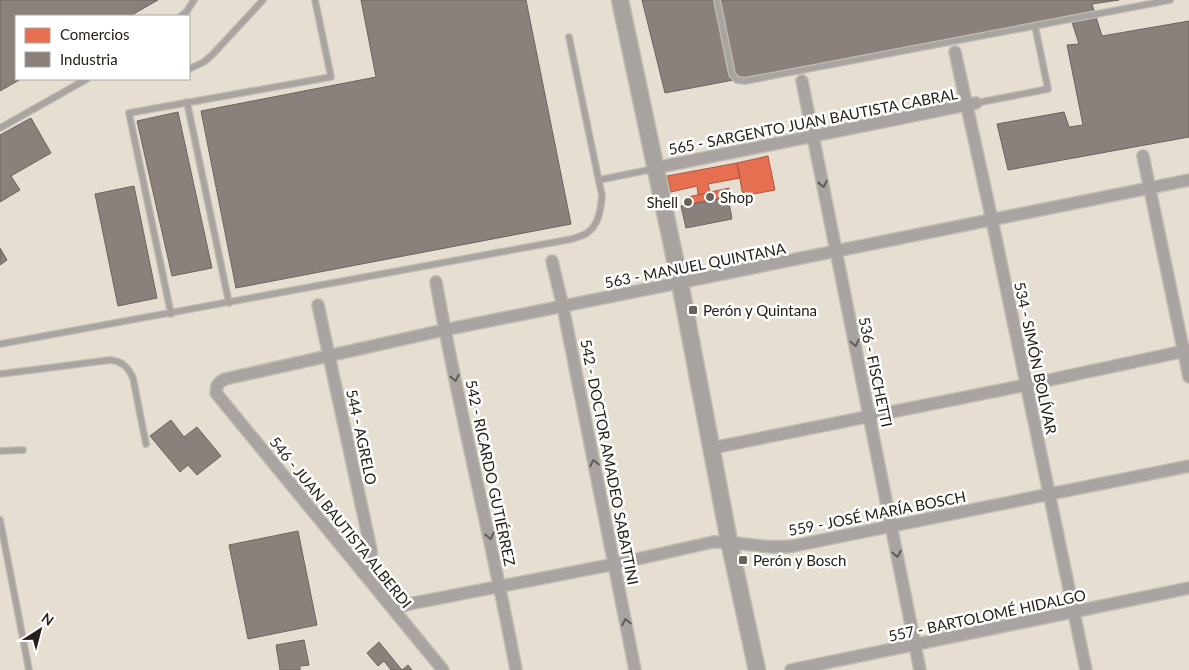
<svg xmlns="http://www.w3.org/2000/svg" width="1189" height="670" viewBox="0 0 1189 670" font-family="Lato,sans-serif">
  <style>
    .shops { fill: #e76f51; stroke: #ad5840 }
    .industry { fill: #8a817c; stroke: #6c645e }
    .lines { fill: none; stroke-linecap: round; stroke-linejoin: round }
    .lane-casing { stroke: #c2bcb1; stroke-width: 8 }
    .street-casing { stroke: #c2bcb1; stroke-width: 14 }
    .secondary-casing { stroke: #c2bcb1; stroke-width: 19 }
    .lane { stroke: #a9a4a1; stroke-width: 5.5 }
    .street { stroke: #a9a4a1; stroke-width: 11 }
    .secondary { stroke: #a8a39e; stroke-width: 16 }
    .oneway { stroke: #615c56 }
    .poi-dot { fill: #696459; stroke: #fff; stroke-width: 2 }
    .labels { text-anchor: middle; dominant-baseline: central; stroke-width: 5; stroke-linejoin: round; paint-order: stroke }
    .street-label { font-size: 15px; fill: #262118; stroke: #fff }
    .poi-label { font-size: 15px; fill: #262118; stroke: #fff; text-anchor: start }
  </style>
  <rect width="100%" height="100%" fill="#e6dfd1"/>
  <!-- shops -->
  <path class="shops" d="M768 156 775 190 743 196 737 163Z
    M737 163 740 178 708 184 710 192 698 195 697 186 671 192 667 176Z
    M729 188 731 197 690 205 688 197Z"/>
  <!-- industry -->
  <path class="industry" d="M0 0H158L130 16H16V79H21L0 91Z
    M361 0H526L571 224 236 288 201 111 376 77Z
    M642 0H1119L1092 4 1102 36 1189 21V137L1008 170 997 124 1064 112 1069 127 1083 125 1067 45 1079 44 1070 16 665 93Z
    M178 112 212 268 172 276 137 121Z
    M31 118 51 153 11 176 20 190 0 202V135Z
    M134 186 157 298 118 306 95 194Z
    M728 197 732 219 686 228 681 206Z
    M0 248 7 260 0 265Z
    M171 420 184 437 197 427 221 456 197 475 188 465 180 472 150 436Z
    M298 531 317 625 248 639 229 545Z
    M304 640 309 665 300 666V670H280L276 645Z
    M379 642 402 670 408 665 412 670H391L384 661 378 666 367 653Z"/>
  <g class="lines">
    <defs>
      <path id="lane" d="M717 0 732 74 737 80 745 81 1170 0
        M181 16 187 11 194 0
        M189 69 204 62 213 54 263 0
        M187 102 229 303
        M976 103 1048 89 1035 26
        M0 128 87 79
        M599 180 653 169
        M171 314 129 113 331 77 315 0
        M0 344 572 239C577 237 583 236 587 233 599 225 601 208 602 196L569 37
        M0 374 110 360C122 361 128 367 133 378L146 444
        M0 451 23 450
        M0 520 29 670"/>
      <path id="street" d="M955 52 992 220 1086 670
        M802 81 920 670
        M1143 156 1189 377
        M655 168 976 103
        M552 261 563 307 635 670
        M436 282C459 412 492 540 516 670
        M318 305 371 550V565L363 573
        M712 448 1026 385 1189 350
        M395 611 400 607 409 604 615 564 713 542C740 541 767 550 793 546L1189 466
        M443 670 216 393 217 386 220 382 225 379 444 330 1189 180
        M791 670 1189 588"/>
      <path id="secondary" d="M620 0 680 283 729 541 757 670"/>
    </defs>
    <!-- lane casing -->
    <use href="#lane" class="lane-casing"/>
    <!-- street casing -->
    <use href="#street" class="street-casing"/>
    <!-- secondary casing -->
    <use href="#secondary" class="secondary-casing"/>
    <!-- lane -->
    <use href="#lane" class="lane"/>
    <!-- street -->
    <use href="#street" class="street"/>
    <!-- secondary -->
    <use href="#secondary" class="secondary"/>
  </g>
  <!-- one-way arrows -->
  <defs><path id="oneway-chevron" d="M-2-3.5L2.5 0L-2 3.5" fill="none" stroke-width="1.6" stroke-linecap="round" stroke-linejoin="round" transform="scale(1.25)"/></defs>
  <g class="oneway">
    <use href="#oneway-chevron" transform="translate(823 184) rotate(79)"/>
    <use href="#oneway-chevron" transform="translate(855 343) rotate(78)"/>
    <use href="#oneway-chevron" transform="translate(455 378) rotate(78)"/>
    <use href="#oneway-chevron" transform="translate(594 463) rotate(-101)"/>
    <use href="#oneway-chevron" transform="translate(490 536) rotate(78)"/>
    <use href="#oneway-chevron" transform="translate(897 554) rotate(79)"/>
    <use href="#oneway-chevron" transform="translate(626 622) rotate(-101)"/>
  </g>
  <!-- markers -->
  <g class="poi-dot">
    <circle cx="710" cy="197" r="5"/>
    <circle cx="688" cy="202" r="5"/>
    <rect x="688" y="305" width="10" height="10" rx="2.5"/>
    <rect x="738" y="555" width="10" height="10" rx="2.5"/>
  </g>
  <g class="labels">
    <!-- street labels -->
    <g class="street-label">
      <text transform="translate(813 121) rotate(-11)">565 - SARGENTO JUAN BAUTISTA CABRAL</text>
      <text transform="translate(695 265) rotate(-11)">563 - MANUEL QUINTANA</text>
      <text transform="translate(1036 358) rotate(78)">534 - SIMÓN BOLÍVAR</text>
      <text transform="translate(876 372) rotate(78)">536 - FISCHETTI</text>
      <text transform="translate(362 437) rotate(78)">544 - AGRELO</text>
      <text transform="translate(610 462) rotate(79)">542 - DOCTOR AMADEO SABATTINI</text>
      <text transform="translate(491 473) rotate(78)">542 - RICARDO GUTIÉRREZ</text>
      <text transform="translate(877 513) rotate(-11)">559 - JOSÉ MARÍA BOSCH</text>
      <text transform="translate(341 522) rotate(51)">546 - JUAN BAUTISTA ALBERDI</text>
      <text transform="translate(987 615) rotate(-12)">557 - BARTOLOMÉ HIDALGO</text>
    </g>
    <!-- poi labels -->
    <g class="poi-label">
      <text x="720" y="197">Shop</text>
      <text x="678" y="202" text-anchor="end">Shell</text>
      <text x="703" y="310">Perón y Quintana</text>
      <text x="753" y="560">Perón y Bosch</text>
    </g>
  </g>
  <!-- legend -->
  <rect x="15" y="15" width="175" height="65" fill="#ffffff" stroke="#a8a6a3"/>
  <rect x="25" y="28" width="25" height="15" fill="#e76f51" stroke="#a8a6a3"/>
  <text x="60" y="40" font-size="15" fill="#262118">Comercios</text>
  <rect x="25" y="52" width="25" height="15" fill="#8a817c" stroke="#a8a6a3"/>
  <text x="60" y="65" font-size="15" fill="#262118">Industria</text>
  <!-- north arrow -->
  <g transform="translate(40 630) rotate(36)" stroke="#ffffff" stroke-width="4" paint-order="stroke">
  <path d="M0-4L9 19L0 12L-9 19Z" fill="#262118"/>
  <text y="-8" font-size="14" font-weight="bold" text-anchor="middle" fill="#262118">N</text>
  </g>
</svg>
